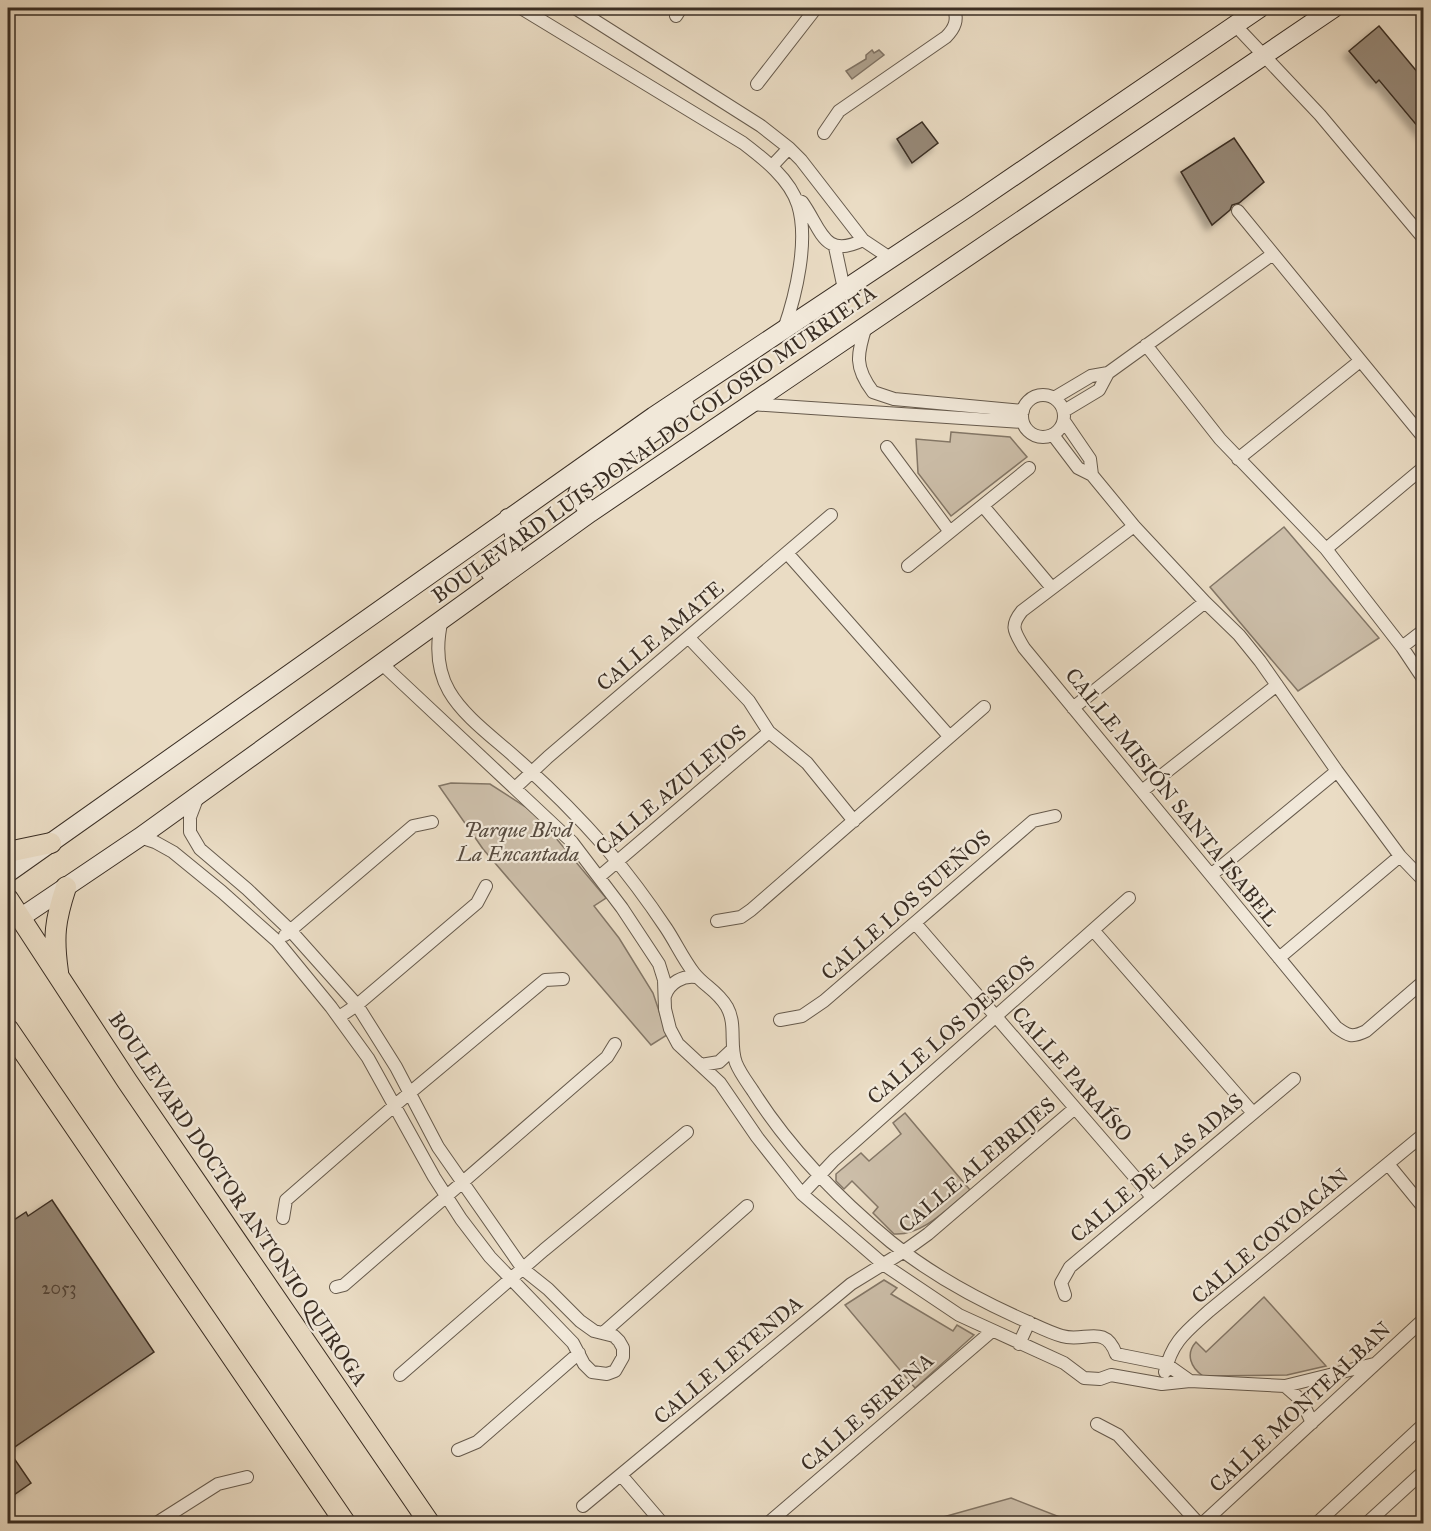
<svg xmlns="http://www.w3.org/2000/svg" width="1431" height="1531" viewBox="0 0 1431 1531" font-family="'IM FELL Great Primer',serif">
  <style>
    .green { fill: #ccbea9; stroke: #837666; stroke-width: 1.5 }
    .water { fill: #aea18e; stroke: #807364; stroke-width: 1.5 }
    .building { fill: #968877; stroke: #3a2e24; stroke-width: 1.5; filter: url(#shadow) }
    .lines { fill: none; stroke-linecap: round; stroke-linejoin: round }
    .minor-casing { stroke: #665a4c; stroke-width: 14 }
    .secondary-casing { stroke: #3a2e24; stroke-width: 20 }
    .primary-casing { stroke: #3a2e24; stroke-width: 22 }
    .minor { stroke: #f1e8d9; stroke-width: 12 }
    .secondary { stroke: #f1e8d9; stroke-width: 18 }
    .primary { stroke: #eadcc4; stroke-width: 20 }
    .labels { text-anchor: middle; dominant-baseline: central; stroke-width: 4.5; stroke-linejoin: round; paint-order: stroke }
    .number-label { font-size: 18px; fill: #514439 }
    .street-label { font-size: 21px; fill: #3a2e24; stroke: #f1e8d9 }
    .park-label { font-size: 21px; font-style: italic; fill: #574b3f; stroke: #f1e8d9 }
  </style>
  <defs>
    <filter id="shadow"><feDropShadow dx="-5.5" dy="5.5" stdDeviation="3" flood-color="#0004"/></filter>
  </defs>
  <rect width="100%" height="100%" fill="#eadcc4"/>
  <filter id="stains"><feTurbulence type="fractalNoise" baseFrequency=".00333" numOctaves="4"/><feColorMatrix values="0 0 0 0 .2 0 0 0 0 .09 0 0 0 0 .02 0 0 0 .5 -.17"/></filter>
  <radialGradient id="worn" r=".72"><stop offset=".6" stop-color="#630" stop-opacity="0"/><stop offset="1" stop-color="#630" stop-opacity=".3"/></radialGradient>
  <!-- green -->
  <path class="green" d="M951 432 1010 437 1027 457 951 516 918 473 916 439 950 442Z
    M1284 527 1379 638 1298 691 1210 587Z
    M451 783 490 784 535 813 606 898 594 906 619 938 653 993 667 1035 651 1045 483 849 439 786Z
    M905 1113 970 1190C949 1207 923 1236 894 1234L873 1213 878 1207 852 1181 844 1189 836 1181V1174L861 1153 869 1161 901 1134 893 1123Z
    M884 1280 897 1288 891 1294 953 1331 957 1325 974 1335 915 1388 845 1305Z
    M1264 1297 1326 1366 1287 1375 1203 1376C1191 1368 1185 1354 1196 1342L1206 1352Z
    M1011 1498 1075 1523H925L929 1521Z"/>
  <!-- water -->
  <path class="water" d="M872 50 874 53 879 50 884 55 852 79 846 71 866 59V55Z"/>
  <!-- building -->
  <path class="building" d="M1379 26 1424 80V134L1379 80 1376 83 1349 51Z
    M922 122 938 143 912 163 897 139Z
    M1234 138 1264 182 1239 203 1232 205 1230 210 1212 225 1181 172Z
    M52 1200 154 1352 9 1451 31 1483 8 1499V1224L26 1212 28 1216Z"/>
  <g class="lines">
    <defs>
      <path id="minor" d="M521 8 743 143C764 159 790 179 798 205 809 240 796 295 784 329
        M575 8 761 126 789 148 801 160 863 240 890 258
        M676 16 681 8
        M1235 25 1320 115 1424 239
        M757 84 816 8
        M824 133 839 111 946 37C955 28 958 20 954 8
        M772 166 789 148
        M797 200 802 202C821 228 823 260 863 240
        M1238 211 1424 438
        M835 247 844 289
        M866 326C857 354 854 367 873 392L894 399 1023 411
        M1146 345 1220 439 1326 549 1402 647 1424 680
        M1022 416a21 21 0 1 1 42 0a21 21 0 1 1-42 0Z
        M1054 398 1091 376 1108 373 1273 254
        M750 404 1022 422
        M1064 411 1099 390 1108 373
        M1064 421 1090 459 1092 475
        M1053 435 1078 468 1092 475 1134 526 1205 602 1239 635 1260 661 1337 771 1400 856 1424 881
        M887 447 950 532
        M1238 459 1360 361
        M983 506 1052 588
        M1134 526 1022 611C1009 627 1015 632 1024 648L1336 1027C1348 1036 1352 1038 1366 1031L1424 981
        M1326 549 1424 467
        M787 553 949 736
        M908 566 1029 468
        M442 619C436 644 436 668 449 691 464 717 494 738 516 758 548 786 578 816 606 848 627 873 648 901 666 928 676 943 683 959 694 973 704 986 717 990 727 1007 737 1025 729 1045 736 1063 740 1073 747 1082 753 1091 789 1148 839 1199 891 1242 932 1275 980 1301 1028 1322 1039 1327 1051 1333 1062 1336 1084 1343 1105 1323 1116 1354L1166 1364 1190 1381
        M689 638 749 701 769 732 807 763 854 821
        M1402 647 1424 630
        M381 663 572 842 622 908 659 964 664 980 665 1009 670 1029 678 1044 720 1083 757 1137 802 1194 883 1264 959 1315 1064 1363 1084 1378 1100 1379 1111 1375 1162 1384 1190 1381 1285 1386 1302 1401 1312 1423
        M1073 708 1205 602
        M515 788 548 757 831 515
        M1142 791 1277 685
        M140 837 155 842 173 852 222 892 277 941 331 1007 368 1058 434 1177 461 1219 490 1257 573 1343 584 1364 592 1372 607 1374 615 1371 623 1357V1348L619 1341 614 1336 594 1331 580 1321 548 1289 523 1269 438 1147 396 1067 357 1005 290 930 247 889 200 849 190 832V817L198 796
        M1211 875 1337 771
        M599 877 769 732
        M717 921 741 917 751 910 984 707
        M915 923 1152 1197
        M1093 930 1253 1113
        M285 935 413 826 432 822
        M1279 958 1400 856
        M665 996C669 983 683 975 696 977
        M339 1017 357 1005 477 903 486 886
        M780 1020 802 1016 824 1001 1033 821 1055 816
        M701 1065 719 1062 733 1049
        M1388 1164 1424 1208
        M802 1194 834 1160 1129 898
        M283 1218 286 1200 394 1106 545 980 563 979
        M336 1287 344 1285 607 1057 615 1044
        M1065 1295 1061 1283 1070 1267 1294 1079
        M603 1333 747 1206
        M1019 1344 1029 1322
        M1165 1372C1172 1341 1187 1331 1209 1311L1424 1134
        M400 1375 544 1250 687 1132
        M1285 1386 1374 1364
        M1097 1424 1118 1435 1199 1524
        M458 1450 477 1442 579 1353
        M621 1475 663 1524
        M583 1506 851 1284 903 1252 928 1234 1075 1108
        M155 1524 218 1484 247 1477
        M767 1524 992 1331
        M1202 1524 1424 1319
        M1316 1524 1424 1424
        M1366 1524 1424 1471"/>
      <path id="secondary" d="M590 513 577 495 581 484 662 426 685 406
        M490 572C512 555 522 545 508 518
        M8 873 654 416 967 208 1260 8
        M20 918 140 837 590 513 1334 8"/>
      <path id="primary" d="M8 852 51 843
        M8 899 127 1081 430 1524
        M58 972C53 937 55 920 66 887
        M8 1029 346 1524"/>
    </defs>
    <!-- minor casing -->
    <use href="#minor" class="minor-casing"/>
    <!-- secondary casing -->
    <use href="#secondary" class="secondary-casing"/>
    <!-- primary casing -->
    <use href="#primary" class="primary-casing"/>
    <!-- minor -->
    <use href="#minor" class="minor"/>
    <!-- secondary -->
    <use href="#secondary" class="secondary"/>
    <!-- primary -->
    <use href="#primary" class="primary"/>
  </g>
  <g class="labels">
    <!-- number labels -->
    <g class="number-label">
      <text x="59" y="1288">2053</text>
    </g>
    <!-- street labels -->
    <g class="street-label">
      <text transform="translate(654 444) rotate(-35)">BOULEVARD LUIS DONALDO COLOSIO MURRIETA</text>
      <text transform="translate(660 636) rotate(-40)">CALLE AMATE</text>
      <text transform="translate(671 790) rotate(-40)">CALLE AZULEJOS</text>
      <text transform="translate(1172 797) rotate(51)">CALLE MISIÓN SANTA ISABEL</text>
      <text transform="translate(906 905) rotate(-41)">CALLE LOS SUEÑOS</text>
      <text transform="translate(951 1030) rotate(-41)">CALLE LOS DESEOS</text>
      <text transform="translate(1072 1074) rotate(49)">CALLE PARAÍSO</text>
      <text transform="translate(977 1165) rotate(-40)">CALLE ALEBRIJES</text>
      <text transform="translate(1157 1168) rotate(-40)">CALLE DE LAS ADAS</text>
      <text transform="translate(238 1199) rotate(56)">BOULEVARD DOCTOR ANTONIO QUIROGA</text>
      <text transform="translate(1270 1236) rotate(-40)">CALLE COYOACÁN</text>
      <text transform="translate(728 1360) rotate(-40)">CALLE LEYENDA</text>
      <text transform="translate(1300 1407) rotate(-43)">CALLE MONTEALBAN</text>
      <text transform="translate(867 1412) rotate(-41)">CALLE SERENA</text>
    </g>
    <!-- park labels -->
    <g class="park-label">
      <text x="518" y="830">Parque Blvd<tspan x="518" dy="24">La Encantada</tspan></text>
    </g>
  </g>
  <!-- margin -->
  <rect width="1431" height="1531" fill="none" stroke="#eadcc4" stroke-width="30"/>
  <rect x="9" y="9" width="1413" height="1513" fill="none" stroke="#3a2e24" stroke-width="3"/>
  <rect x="15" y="15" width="1401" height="1501" fill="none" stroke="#3a2e24" stroke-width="1.5"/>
  <rect width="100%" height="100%" filter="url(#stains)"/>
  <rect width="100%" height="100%" fill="url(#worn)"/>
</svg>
